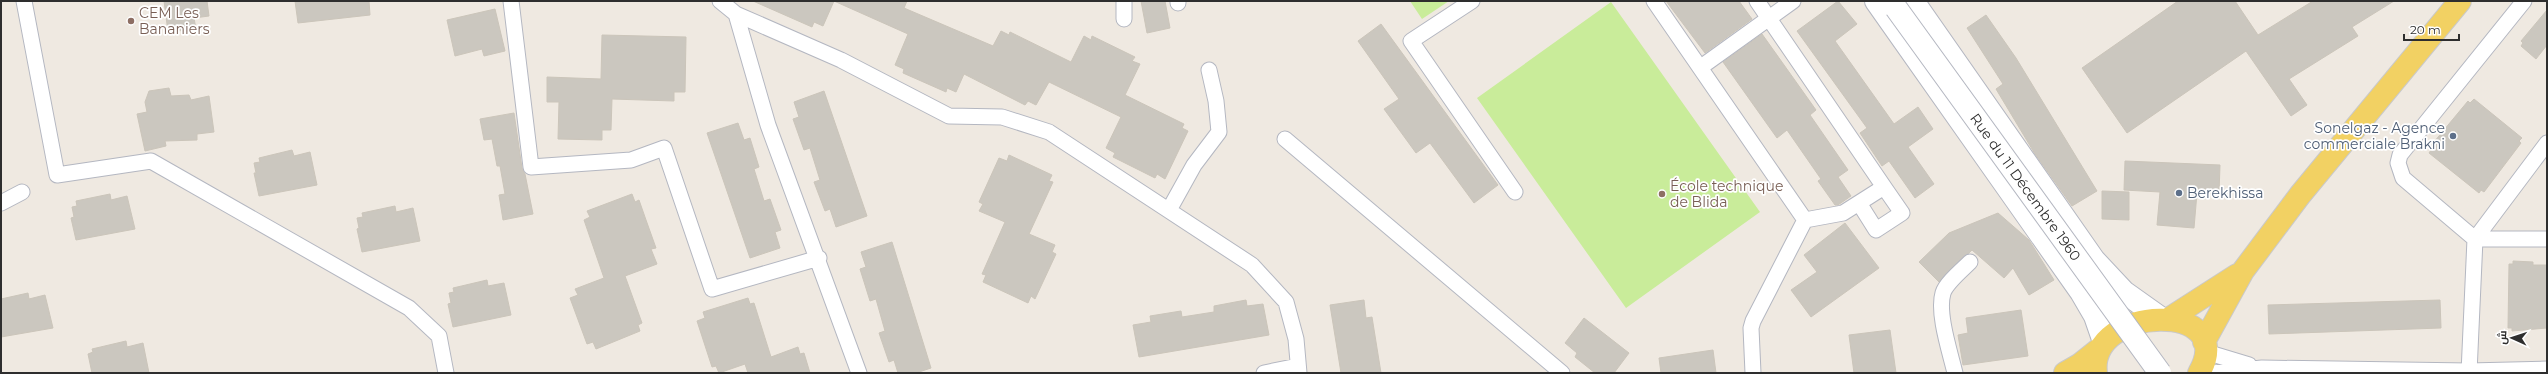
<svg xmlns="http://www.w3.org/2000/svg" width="2548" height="374" viewBox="0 0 2548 374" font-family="Montserrat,Cairo,sans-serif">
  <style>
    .pitch { fill: #c9ec9a }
    .building { fill: #cbc7bf; stroke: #cbc5ba }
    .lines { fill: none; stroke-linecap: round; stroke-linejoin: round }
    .street-casing { stroke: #b4b7c1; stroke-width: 17 }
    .secondary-casing { stroke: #b4b7c1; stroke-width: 24 }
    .primary-casing { stroke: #c9c9c9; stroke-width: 24 }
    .street { stroke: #fff; stroke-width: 15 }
    .secondary { stroke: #fff; stroke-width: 22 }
    .primary { stroke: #f2d163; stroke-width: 22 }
    .secondary-bridge-casing { stroke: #b4b7c1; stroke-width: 24; stroke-linecap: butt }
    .secondary-bridge { stroke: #fff; stroke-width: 22 }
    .education-dot { fill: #8d6e63; stroke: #fff; stroke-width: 1.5 }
    .service-dot { fill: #5c6f8a; stroke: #fff; stroke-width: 1.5 }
    .labels { text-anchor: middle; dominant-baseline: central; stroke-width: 3.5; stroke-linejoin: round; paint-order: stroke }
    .education-label { font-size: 14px; fill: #785e54; stroke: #fff; text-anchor: start }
    .service-label { font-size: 14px; fill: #4e5e75; stroke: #fff; text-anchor: end }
    .street-label { font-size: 14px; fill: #2e2e2e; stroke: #fff }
  </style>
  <rect width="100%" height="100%" fill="#efe9e1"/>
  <!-- pitch -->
  <path class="pitch" d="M1410 1H1449L1422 19Z
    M1611 2 1760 212 1626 308 1477 98Z"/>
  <!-- building -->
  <path class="building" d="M164 1H207L209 16 194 18 196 29 168 32Z
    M295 1H369L370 15 298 23Z
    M753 1H907L904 8 993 46 1001 31 1009 35 1010 32 1071 62 1084 36 1091 40 1092 36 1135 57 1132 61 1140 64 1125 95 1184 124 1182 128 1188 131 1165 179 1157 174 1155 178 1113 157 1115 153 1106 148 1121 117 1049 82 1036 105 1028 101 1025 105 964 74 956 92 947 88 946 92 903 73 904 69 895 65 908 34 834 1 823 26 814 22 812 27Z
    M1141 1H1165L1170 28 1147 33Z
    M1666 1H1739L1752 19 1705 53Z
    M1838 1 1857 24 1835 41 1894 124 1918 107 1933 129 1908 147 1934 184 1915 198 1889 161 1882 166 1860 133 1867 128 1797 31Z
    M2178 1H2235L2258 35 2313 1H2394L2352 27 2358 36 2289 79 2307 105 2291 116 2246 51 2127 133 2082 68Z
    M495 9 505 51 484 56 482 49 455 56 447 20Z
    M2547 10V45L2536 59 2521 46 2523 43 2521 41Z
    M1986 15 2016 58 2097 191 2072 206 2035 154 1996 89 2003 84 1967 28Z
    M1381 24 1498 185 1474 203 1430 143 1416 153 1384 109 1399 99 1358 41Z
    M1762 34 1816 110 1810 115 1848 170 1838 177 1851 196 1838 205H1835L1818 181 1821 179 1787 130 1777 138 1723 62Z
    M602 35 686 37 685 92H674V101L612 99 611 130H602V140L558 139 559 102H547V77L601 79Z
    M169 88 171 96 189 95 191 100 209 96 214 132 197 134V140L165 141 166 146 145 151 137 114 147 112 145 102 149 91Z
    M824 91 867 216 836 227 830 209 825 211 814 182 820 180 810 148 804 150 793 119 799 117 794 102Z
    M2474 99 2522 138 2519 141 2521 143 2484 192 2481 190 2479 193 2429 153 2431 150 2429 148 2468 101 2470 103Z
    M514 113 522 168 525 174 533 214 503 220 499 195 505 194 500 166H497L492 139 484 140 480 119Z
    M738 123 744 140 750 138 759 167 754 169 764 201 770 199 781 230 775 232 780 248 750 258 707 133Z
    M292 150 294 156 310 152 317 185 259 196 254 173H256L254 163 260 162 259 158Z
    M1009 155 1052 175 1049 181 1053 182 1029 234 1055 245 1052 252 1056 254 1035 299 1031 296 1028 303 983 282 986 275 982 274 1005 222 979 211 983 204 979 202 999 158 1007 161Z
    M2125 161 2220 165 2219 194 2197 193 2194 228 2157 225 2160 192 2124 190Z
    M2102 191 2129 192V220L2102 219Z
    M110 194 111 200 127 196 135 229 76 240 71 218 74 217 72 207 77 206 76 201Z
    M632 194 635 202 639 200 646 220 656 248 651 249 657 264 625 276 642 323 638 325 640 331 596 349 593 342 587 344 570 298 578 295 575 289 604 278 584 220 590 217 587 211Z
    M395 206 396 212 413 208 420 241 362 252 357 229 359 228 357 218 363 217 362 213Z
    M1998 213 2029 240 2054 280 2029 295 2013 268 2004 278 1972 250 1939 282 1919 262 1949 233Z
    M1845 223 1879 268 1811 317 1791 290 1817 272 1804 255Z
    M892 242 931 368 916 373H898L894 360 889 362 879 333 885 331 876 299 870 301 860 269 866 267 861 252Z
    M2513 261 2533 262V265H2547V328L2512 331V328H2508L2509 264H2513Z
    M487 280 488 286 504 283 511 315 453 327 448 304 451 303 449 293 454 292 453 288Z
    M28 293 29 299 45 295 53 328 1 337V299Z
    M748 298 750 304 754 303 771 357 798 347 800 354 804 353 810 373H748L745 364 719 373 716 366 712 367 697 321 705 318 703 312Z
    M1246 300 1247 306 1263 304 1269 335 1139 357 1133 325 1151 322 1150 316 1181 311 1182 317 1214 312V306Z
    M1364 300 1366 318 1372 317 1381 373H1341L1330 305Z
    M2440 300 2441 328 2269 334 2268 305Z
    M2021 310 2028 356 1963 365 1958 335 1968 333 1966 318Z
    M1584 318 1629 353 1614 373H1595L1575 357 1577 353 1565 343Z
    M1890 330 1896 373H1854L1849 335Z
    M126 341 127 347 143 343 149 373H92L88 354 93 352 92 349Z
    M1713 350 1716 373H1661L1659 358Z"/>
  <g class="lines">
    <defs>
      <path id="street" d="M24 1 57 175 151 161 409 308 439 336 446 373
        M511 1 531 167 631 160 664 148 712 289 819 258
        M720 1 736 14 841 60 949 116 1002 117 1049 132 1252 265 1286 302 1296 339 1299 373
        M1178 1V3
        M1472 1 1411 41 1515 192
        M1654 1 1805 220 1753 321 1751 328 1753 373
        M1757 1 1884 187 1843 213 1805 220
        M2524 1 2400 155 2398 163 2403 178 2475 239H2547
        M736 14 768 125 859 373
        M1124 19V1
        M1701 67 1793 1
        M1285 139 1562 373
        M1 203 22 192
        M1859 203 1876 230 1902 213 1884 187
        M1169 210 1194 165 1219 132 1216 101 1209 70
        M2206 352 2249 365
        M1264 373 1298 366
        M1955 373C1950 352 1937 313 1943 293 1946 283 1962 270 1970 262
        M2212 373 2262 368 2469 371 2547 369
        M2469 373 2475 239 2547 143"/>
      <path id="secondary" d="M1876 1 2081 292 2095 316 2104 342
        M1913 1 2094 260 2124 292 2162 319"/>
      <path id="primary" d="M2170 318 2237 275
        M2204 342 2243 271 2300 195 2460 1
        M2065 373 2079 365 2099 349
        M2096 373C2087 304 2241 300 2199 373"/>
    </defs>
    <!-- street casing -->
    <use href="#street" class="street-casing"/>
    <!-- secondary casing -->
    <use href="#secondary" class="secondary-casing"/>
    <!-- primary casing -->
    <use href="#primary" class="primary-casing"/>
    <!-- street -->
    <use href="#street" class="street"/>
    <!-- secondary -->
    <use href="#secondary" class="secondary"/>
    <!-- primary -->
    <use href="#primary" class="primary"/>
    <defs>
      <g id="secondary-bridge">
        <path id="s1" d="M1896 8 2160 373"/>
      </g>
    </defs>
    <!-- secondary-bridge casing -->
    <use href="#secondary-bridge" class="secondary-bridge-casing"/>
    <!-- secondary-bridge -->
    <use href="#secondary-bridge" class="secondary-bridge"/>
  </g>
  <!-- markers -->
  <g class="education-dot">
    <circle cx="131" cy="21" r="4"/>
    <circle cx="1662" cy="194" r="4"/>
  </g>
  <g class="service-dot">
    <circle cx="2453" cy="136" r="4"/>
    <circle cx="2179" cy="193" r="4"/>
  </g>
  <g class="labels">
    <!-- education labels -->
    <g class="education-label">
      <text x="139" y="13">CEM Les<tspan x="139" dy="16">Bananiers</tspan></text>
      <text x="1670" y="186">École technique<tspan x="1670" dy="16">de Blida</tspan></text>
    </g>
    <!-- service labels -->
    <g class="service-label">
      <text x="2445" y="128">Sonelgaz - Agence<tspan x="2445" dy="16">commerciale Brakni</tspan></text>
      <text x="2187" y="193" text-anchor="start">Berekhissa</text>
    </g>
    <!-- street labels -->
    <g class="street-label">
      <text stroke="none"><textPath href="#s1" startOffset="221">Rue du 11 Décembre 1960</textPath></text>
    </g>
  </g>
  <!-- border -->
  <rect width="2548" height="374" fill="none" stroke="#2e2e2e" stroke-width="4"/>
  <!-- north arrow -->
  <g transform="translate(2512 338) rotate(273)" stroke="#ffffff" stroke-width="3" paint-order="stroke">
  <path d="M0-3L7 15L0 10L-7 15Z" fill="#2e2e2e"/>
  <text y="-6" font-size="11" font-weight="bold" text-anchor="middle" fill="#2e2e2e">ش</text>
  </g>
  <!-- scale -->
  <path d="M2404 34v6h55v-6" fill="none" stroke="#2e2e2e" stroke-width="2"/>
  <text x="2410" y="34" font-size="12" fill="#2e2e2e" stroke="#ffffff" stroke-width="3" paint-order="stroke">20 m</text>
</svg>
